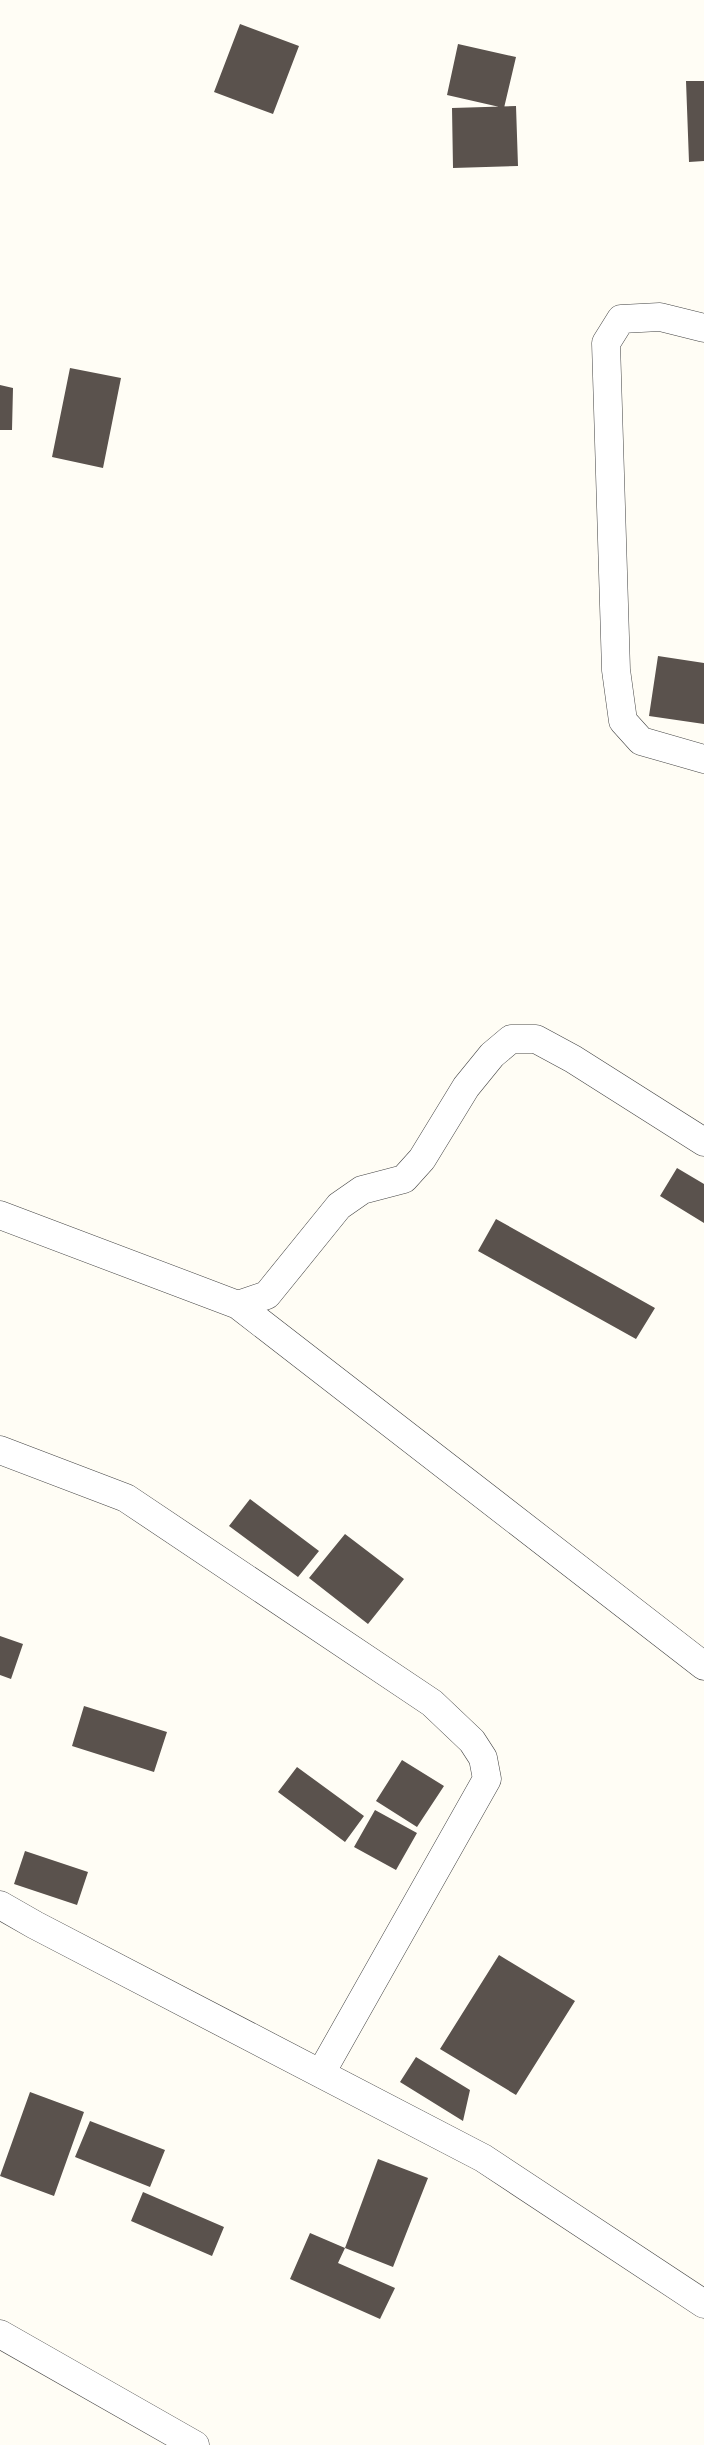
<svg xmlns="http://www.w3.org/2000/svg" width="704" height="2445" viewBox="0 0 704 2445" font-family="'Zilla Slab',serif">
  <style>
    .building { fill: #5a524d }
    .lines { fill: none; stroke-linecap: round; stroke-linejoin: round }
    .minor-casing { stroke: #444; stroke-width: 29 }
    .minor { stroke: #fff; stroke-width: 28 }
  </style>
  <rect width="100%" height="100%" fill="#fffdf5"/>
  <!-- building -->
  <path class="building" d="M240 24 299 46 273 114 214 92Z
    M458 44 516 57 504 108 447 95Z
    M686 81H704V161L689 162Z
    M516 106 518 166 453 168 452 108Z
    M70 368 121 378 103 468 52 457Z
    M0 385 13 388 12 430H0Z
    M658 656 704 663V724L649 716Z
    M677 1168 704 1184V1223L660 1196Z
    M496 1219 655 1308 636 1339 478 1251Z
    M250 1499 319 1551 298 1577 229 1526Z
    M345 1534 404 1579 368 1624 309 1578Z
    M0 1636 23 1644 11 1679 0 1675Z
    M84 1706 167 1732 154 1772 72 1746Z
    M402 1760 444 1786 417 1827 376 1801Z
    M297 1767 364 1816 345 1842 278 1792Z
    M375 1810 417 1833 396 1870 354 1847Z
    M25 1851 88 1872 77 1905 14 1884Z
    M499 1955 575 2001 516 2095 440 2049Z
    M416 2057 470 2090 463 2121 400 2082Z
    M30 2092 84 2112 54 2196 0 2176Z
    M90 2121 165 2150 150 2187 75 2157Z
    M378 2159 428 2178 393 2267 345 2248 338 2263 395 2288 380 2319 290 2279 310 2233 345 2248Z
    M143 2192 224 2227 212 2256 131 2221Z"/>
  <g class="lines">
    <defs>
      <path id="minor" d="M704 328 660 317 621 319 606 343 616 670 623 721 641 741 704 759
        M0 1215 238 1305 267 1295 339 1206 362 1190 404 1179 422 1159 466 1087 492 1055 511 1039H536L573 1059 704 1142
        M238 1305 704 1666
        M0 1450 126 1498 432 1703 472 1741 483 1758 487 1779 321 2073
        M0 1905 35 1925 483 2158 704 2304
        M0 2334 195 2445"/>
    </defs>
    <!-- minor casing -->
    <use href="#minor" class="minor-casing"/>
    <!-- minor -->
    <use href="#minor" class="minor"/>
  </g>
</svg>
